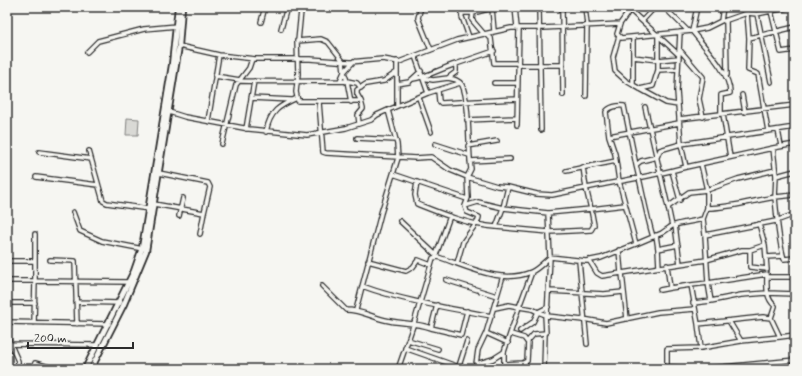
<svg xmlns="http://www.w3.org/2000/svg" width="802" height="376" viewBox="0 0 802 376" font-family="Mynerve,sans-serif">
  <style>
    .green { fill: #d9d9d5; stroke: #828280 }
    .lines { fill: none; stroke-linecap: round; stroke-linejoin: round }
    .minor-casing { stroke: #2b2b2b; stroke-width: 6 }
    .major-casing { stroke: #2b2b2b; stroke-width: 8 }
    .minor { stroke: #f6f6f2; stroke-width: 3.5 }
    .major { stroke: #f6f6f2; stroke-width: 4.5 }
  </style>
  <rect width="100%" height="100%" fill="#f6f6f2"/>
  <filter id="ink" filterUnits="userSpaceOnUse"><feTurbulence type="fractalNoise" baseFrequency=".025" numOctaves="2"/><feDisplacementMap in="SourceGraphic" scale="8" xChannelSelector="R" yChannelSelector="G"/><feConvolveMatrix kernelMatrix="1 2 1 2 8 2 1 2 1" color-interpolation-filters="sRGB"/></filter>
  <g filter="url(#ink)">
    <!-- green -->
    <path class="green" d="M127 118 139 119 138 135H126Z"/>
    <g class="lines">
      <defs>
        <path id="minor" d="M298 7 301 11 298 41
          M421 7 418 18 431 50
          M461 7 462 17 469 37
          M515 7 517 28
          M539 7 541 130
          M562 7 563 95
          M585 7 587 25 586 96
          M664 7 688 31
          M630 10 679 55
          M771 11 792 7
          M461 13H473L492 8 494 31
          M473 13 472 20 484 34 491 38 494 63H518
          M757 14 771 82
          M726 20 727 75
          M642 21 655 7
          M724 21 747 13 748 7
          M261 22 265 7
          M620 24 617 34 621 38 692 31 697 7
          M281 29 287 7
          M680 32 677 91 681 144 795 127
          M619 36 613 57 615 71 626 81 633 85
          M633 37V85L666 103 678 105
          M749 38 747 13 757 14 771 11 781 52 795 50
          M179 46 219 55 255 59H310L350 62 383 59 399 62 457 40 511 28H543L620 24 632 7
          M679 49 703 77 699 99 703 117
          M87 52 98 41 144 29 177 26
          M633 57 658 60 679 58
          M354 61 344 72 343 61 328 42 321 39 297 41 298 74 296 92 298 101H361L363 109 358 115 359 123
          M397 61V84L409 82 421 71
          M456 64 494 51
          M518 65H563
          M658 70V36
          M215 76 240 80
          M423 78 433 80 448 78
          M413 79C427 77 442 68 456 64V72L448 78C454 79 459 80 462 85 470 101 468 149 471 169L467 177 497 186 508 187 537 194 552 195 586 188 591 209 625 205
          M240 81C276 82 311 81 347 81L344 72 340 81
          M494 83H517
          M397 84V106
          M640 89 653 86 658 70 678 69
          M438 91 439 101 441 103 517 99
          M428 93 460 83
          M742 95 745 112
          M251 98 292 100
          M419 98 431 132
          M361 101 357 94V90L366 84 384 81 397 72
          M319 102 323 152 326 153 416 158 431 157 450 170 467 177 468 198 465 206 467 212 479 217 478 221 463 242 457 263
          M351 102 347 81 357 83 361 88
          M645 107 668 207
          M169 112 185 117 249 129 307 135 346 128 371 120 377 115 388 110
          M721 114V95L730 93C730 72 705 48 692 31L707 28 721 21 723 7
          M723 114 730 157
          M679 119 795 105
          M467 120 517 118
          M208 121 219 55
          M517 125 519 28
          M246 129 254 81
          M778 130 781 146
          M768 131 758 74 748 70 749 38 795 27
          M266 132C270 111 279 106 297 98
          M609 136 606 112C609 107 618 105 624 106L636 165
          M357 138 396 140
          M222 144 236 85 249 68 252 59
          M435 144 469 155
          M795 144 773 148 776 176 795 171
          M468 146 497 141
          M89 151 103 201 107 203 149 209
          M39 152 91 159
          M470 161 510 159
          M701 164 707 190V208C730 208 752 201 775 197L776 176
          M583 167 586 188C620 181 653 176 686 167L681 144 660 150 657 157 641 161 636 165C642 189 646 213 653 237
          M686 167 773 148
          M566 171 616 161
          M672 171 680 200
          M159 173 208 183 210 187 204 213
          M393 174 467 199
          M36 177 98 185
          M417 182 415 195 417 204C442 214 469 225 496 227L503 208 548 213 591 209 594 225 591 230 549 232 496 227
          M795 195 775 197C777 218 778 238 784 259L795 258
          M154 204 204 213 200 234
          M465 206 478 202 503 208 508 187
          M73 212 80 231 102 241 143 249
          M548 213 550 257 547 316 583 320
          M793 214 795 225
          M179 216 183 198
          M703 219C692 222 682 222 672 226L668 207 689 192 707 190 738 179 775 170
          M400 221 436 255
          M759 224 765 245 767 270
          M675 225 680 264
          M656 235 658 249 678 245
          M705 235 703 219 707 208
          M636 244 662 233 672 226
          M658 249 659 267
          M619 250 621 273
          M750 250 765 245
          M436 255 450 216
          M766 257 783 256
          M50 260 75 261 77 324
          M589 260 597 273 602 276 706 260 742 250H750V267L767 269
          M7 261H35
          M368 261 406 271 413 267 418 260 431 265
          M579 261 587 344
          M667 265 670 288 691 285
          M532 272 519 307 532 309 538 312 548 307
          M622 273 627 319
          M767 277H795
          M446 280 497 296
          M7 281H35V234
          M322 286 346 310C361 310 371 317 385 320 400 324 416 322 431 328
          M362 286C403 301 448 308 492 316
          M660 290 670 288
          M549 291 604 294 623 292
          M795 294 767 293 741 295 711 301 708 283 691 285 698 324 763 317 771 318 780 337 795 335
          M76 302 119 303
          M7 303H35
          M693 303 711 301
          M437 305 431 328 461 335 467 311
          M495 308 509 305 519 307 504 352V369
          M356 310 381 213 398 158 397 144 388 110 428 93 415 56
          M771 318 775 306C765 298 767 285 767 274L708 283 705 235 776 221 795 214
          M583 319 606 323 658 312 695 309
          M729 321 741 341
          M7 322 109 324
          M34 323 35 281 129 282
          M698 324 701 348 741 341 780 337
          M520 331 533 322 538 312 546 315
          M486 333 503 276
          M511 334 524 338 527 342 534 334 546 333 545 315
          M7 336 18 361V369
          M408 340 438 349
          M10 344 98 345
          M405 348 459 367
          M504 352 493 359 476 364 478 350 486 333 508 343
          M35 363 56 369
          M504 364 523 363 527 361 528 341
          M667 367 692 369
          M398 369 414 323 433 258 438 257C467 266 501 285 531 272 538 269 544 262 550 257L586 261 601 258 636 244 619 181 615 154 609 136 679 123
          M458 369 467 341
          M524 369 525 362
          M544 369 545 333
          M667 369V349L701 348
          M702 369 795 360"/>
        <path id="major" d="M85 369 134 271 142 248 172 65 178 7
          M91 369 124 304 146 251 179 46 182 7"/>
      </defs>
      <!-- minor casing -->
      <use href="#minor" class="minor-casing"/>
      <!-- major casing -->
      <use href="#major" class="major-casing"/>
      <!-- minor -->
      <use href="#minor" class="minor"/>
      <!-- major -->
      <use href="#major" class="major"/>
    </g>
  </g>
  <!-- margin -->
  <rect width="802" height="376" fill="none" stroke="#f6f6f2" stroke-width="24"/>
  <rect x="12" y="12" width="778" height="352" fill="none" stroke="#2b2b2b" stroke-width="1.5" filter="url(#ink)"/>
  <!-- scale -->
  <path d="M28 342v6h105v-6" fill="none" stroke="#2b2b2b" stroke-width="2"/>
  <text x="34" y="342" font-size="12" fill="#2b2b2b" stroke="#f6f6f2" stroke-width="3" paint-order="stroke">200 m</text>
</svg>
